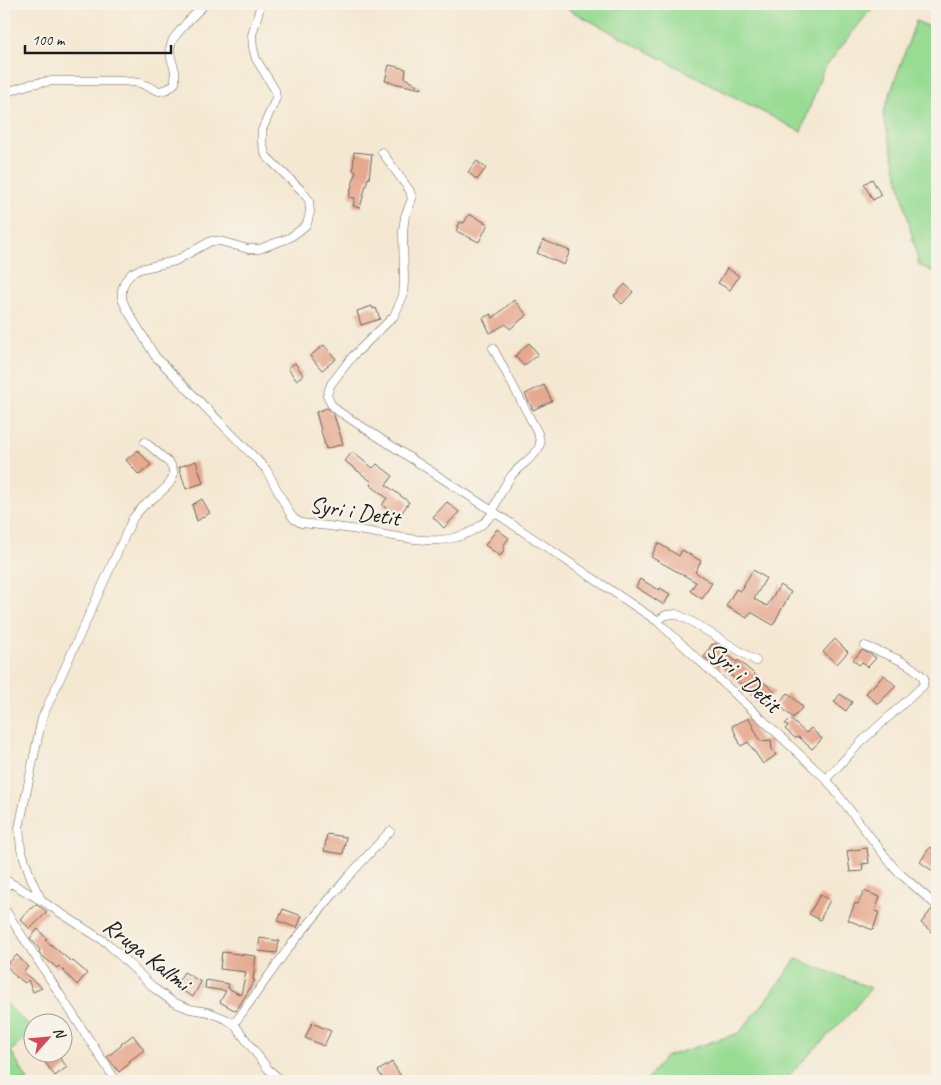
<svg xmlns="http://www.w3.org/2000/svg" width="941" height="1085" viewBox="0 0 941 1085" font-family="Caveat,sans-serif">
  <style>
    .green { fill: #98dc94; stroke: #5a7c58 }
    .building { fill: #e6a990 }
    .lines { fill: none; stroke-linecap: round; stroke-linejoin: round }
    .minor-casing { stroke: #68635c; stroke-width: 9 }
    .minor { stroke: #fff; stroke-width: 8 }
    .labels { text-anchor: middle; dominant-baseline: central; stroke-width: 4.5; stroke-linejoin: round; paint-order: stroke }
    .street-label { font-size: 24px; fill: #1c1c1c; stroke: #f7f3e8 }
  </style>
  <rect width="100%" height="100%" fill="#f7f3e8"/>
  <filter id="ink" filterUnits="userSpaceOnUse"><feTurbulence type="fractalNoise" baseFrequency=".02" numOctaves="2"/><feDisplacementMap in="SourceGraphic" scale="10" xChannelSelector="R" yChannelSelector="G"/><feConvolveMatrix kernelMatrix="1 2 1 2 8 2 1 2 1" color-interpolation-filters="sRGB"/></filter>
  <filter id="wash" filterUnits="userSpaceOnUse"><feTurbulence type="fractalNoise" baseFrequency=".0096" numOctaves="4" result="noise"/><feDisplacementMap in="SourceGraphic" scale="20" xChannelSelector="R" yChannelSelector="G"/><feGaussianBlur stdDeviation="1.12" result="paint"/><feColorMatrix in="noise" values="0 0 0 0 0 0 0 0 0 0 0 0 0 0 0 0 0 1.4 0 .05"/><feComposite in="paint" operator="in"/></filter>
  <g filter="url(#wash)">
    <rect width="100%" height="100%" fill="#f4e8d2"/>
    <!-- green -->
    <path class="green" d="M558 4H879L868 13 823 70 801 132Z
      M916 21 937 30V274L919 265 883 114Z
      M796 959 871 988 851 1012 794 1070 785 1081H646L665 1057 739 1033 771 994Z
      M4 1001 32 1029V1032L11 1051 28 1081H4Z"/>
    <g id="blocks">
      <!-- building -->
      <path class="building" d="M389 65 406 69 405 78 422 88 421 89 385 81Z
        M354 152 372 154 369 179 368 178 360 208 353 206 355 198 349 197 356 171 353 170Z
        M477 161 486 168 477 180 468 172Z
        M872 179 881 195 873 200 864 184Z
        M469 214 488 224 479 242 456 231 460 222 464 223Z
        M543 240 570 251 564 265 537 253Z
        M727 268 739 276 730 290 718 283Z
        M625 284 633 292 622 304 614 296Z
        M514 300 527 315 510 329 506 324 490 333 483 318 491 314 493 318Z
        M372 306 373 309 376 308 380 319 361 325 357 311Z
        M529 343 538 354 524 366 515 356Z
        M324 345 336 359 322 370 310 356Z
        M295 363 303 375 296 380 288 368Z
        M544 385 552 401 533 410 525 394Z
        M327 408 334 415 343 444 326 449 316 412Z
        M138 450 151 465 139 475 126 460Z
        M352 452 373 468 377 464 393 476 386 485 409 502 399 517 382 505 387 498 370 485 372 482 345 461Z
        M196 461 203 483 186 489 179 467Z
        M202 499 210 513 197 521 192 505Z
        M447 502 459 512 444 528 433 517Z
        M497 529 509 538 503 546 505 548 500 556 485 545Z
        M658 543 679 556 682 550 701 561 695 572 712 583 702 599 690 591 696 582 651 557Z
        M753 570 766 578 754 599 767 606 780 585 791 592 773 625 751 612 747 618 726 606 736 589 740 591Z
        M640 579 659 590 660 588 670 594 664 605 636 587Z
        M835 639 848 652 837 664 823 652Z
        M715 643 724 648 722 651 737 662 738 660 775 692 763 705 721 666 719 668 704 657 712 644 713 645Z
        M862 650 872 655 876 658 868 667 862 662 859 665 853 660Z
        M884 675 896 686 878 704 866 693Z
        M788 693 803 707 793 718 778 704Z
        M840 694 852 702 846 711 834 702Z
        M749 718 760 741 771 740 772 749 776 755 763 764 748 742 741 746 732 726Z
        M790 719 806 733 811 728 822 739 812 749 799 737 795 738 785 729 788 726 785 724Z
        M327 834 346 837 343 854 324 851Z
        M930 847 937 852V874L920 862Z
        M867 848 869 863 862 864 863 871 850 872 847 851Z
        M864 891 880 897 875 911 879 912 873 930 848 920 855 903 858 904Z
        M820 895 830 900 820 920 809 914Z
        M36 904 47 912 30 929 20 919Z
        M283 909 302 916 297 928 278 921Z
        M932 909 937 914V936L921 923Z
        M38 929 47 939 45 940 72 962 73 961 87 973 77 985 59 966 57 968 41 955 39 952 40 950 30 938Z
        M260 938 279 941 277 953 258 951Z
        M222 952 256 956 253 980H255L236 1011 220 1002 226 991 205 988 206 980 229 984 228 988 241 995 246 972 220 969Z
        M17 955 28 967 23 972 42 988 33 992 28 980 25 983 17 977V978L6 965Z
        M184 972 201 982 193 997 175 986Z
        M312 1023 331 1031 324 1046 305 1038Z
        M133 1035 144 1050 129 1061 130 1063 119 1072 107 1057 122 1045 121 1044Z
        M55 1052 67 1067 55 1076 44 1061Z
        M392 1062 404 1081H385L378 1071Z"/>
    </g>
  </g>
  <g filter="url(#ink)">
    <use href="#blocks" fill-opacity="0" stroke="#68635c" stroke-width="1"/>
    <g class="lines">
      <defs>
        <path id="minor" d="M262 4 260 7 252 35 253 48 256 59 275 90 276 98 262 130V142L266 156 301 190 309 200 310 212 307 224 299 231 289 238 259 249H248L220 241H211L175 261 140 269 132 273 125 281 122 290V299L126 308 155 356 266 469 289 512 294 519 301 523C320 525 339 527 358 530 401 536 450 554 486 521 494 513 493 511 497 501 501 492 506 483 512 475 519 466 538 455 540 444 540 441 539 437 538 433L493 348
          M4 93 31 84 52 81H123L140 83 159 91 168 89 175 83V71L171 58 170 48 173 39 187 22 205 4
          M382 152 410 191 412 199 405 216 403 231 404 281 403 296 394 316 352 357 331 384 327 395 331 404 338 411 494 512 657 621 826 779 895 869 937 906
          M657 621 666 615 676 614 689 620 756 661
          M826 779 863 740 923 686 924 678C909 661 885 654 865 646
          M4 879 42 901 107 943 155 989 173 1002 190 1009 208 1012 226 1019 234 1024 268 1069 282 1081
          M4 892 9 882
          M42 901 32 881 21 849 19 828 42 718 133 518C137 513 141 508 146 504 156 495 181 482 171 465 167 460 151 447 145 442
          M4 908 116 1081
          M234 1024 290 946 347 878 390 831"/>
      </defs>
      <!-- minor casing -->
      <use href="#minor" class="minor-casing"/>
      <!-- minor -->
      <use href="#minor" class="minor"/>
    </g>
  </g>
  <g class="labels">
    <!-- street labels -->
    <g class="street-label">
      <text transform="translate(355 511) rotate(9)">Syri i Detit</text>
      <text transform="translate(744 677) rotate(43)">Syri i Detit</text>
      <text transform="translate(147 954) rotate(38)">Rruga Kallmi</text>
    </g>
  </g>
  <!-- margin -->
  <rect width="941" height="1085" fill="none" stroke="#f7f3e8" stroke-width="20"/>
  <!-- north arrow -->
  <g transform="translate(48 1038) rotate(63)"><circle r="24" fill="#f7f3e8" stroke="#9f9d96"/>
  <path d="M0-4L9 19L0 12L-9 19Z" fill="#d1495b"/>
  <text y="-8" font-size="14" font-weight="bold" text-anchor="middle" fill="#1c1c1c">N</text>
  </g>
  <!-- scale -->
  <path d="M25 45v8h146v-8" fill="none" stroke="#1c1c1c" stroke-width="2.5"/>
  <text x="32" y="45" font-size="15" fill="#1c1c1c" stroke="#f7f3e8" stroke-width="4" paint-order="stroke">100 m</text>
</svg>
